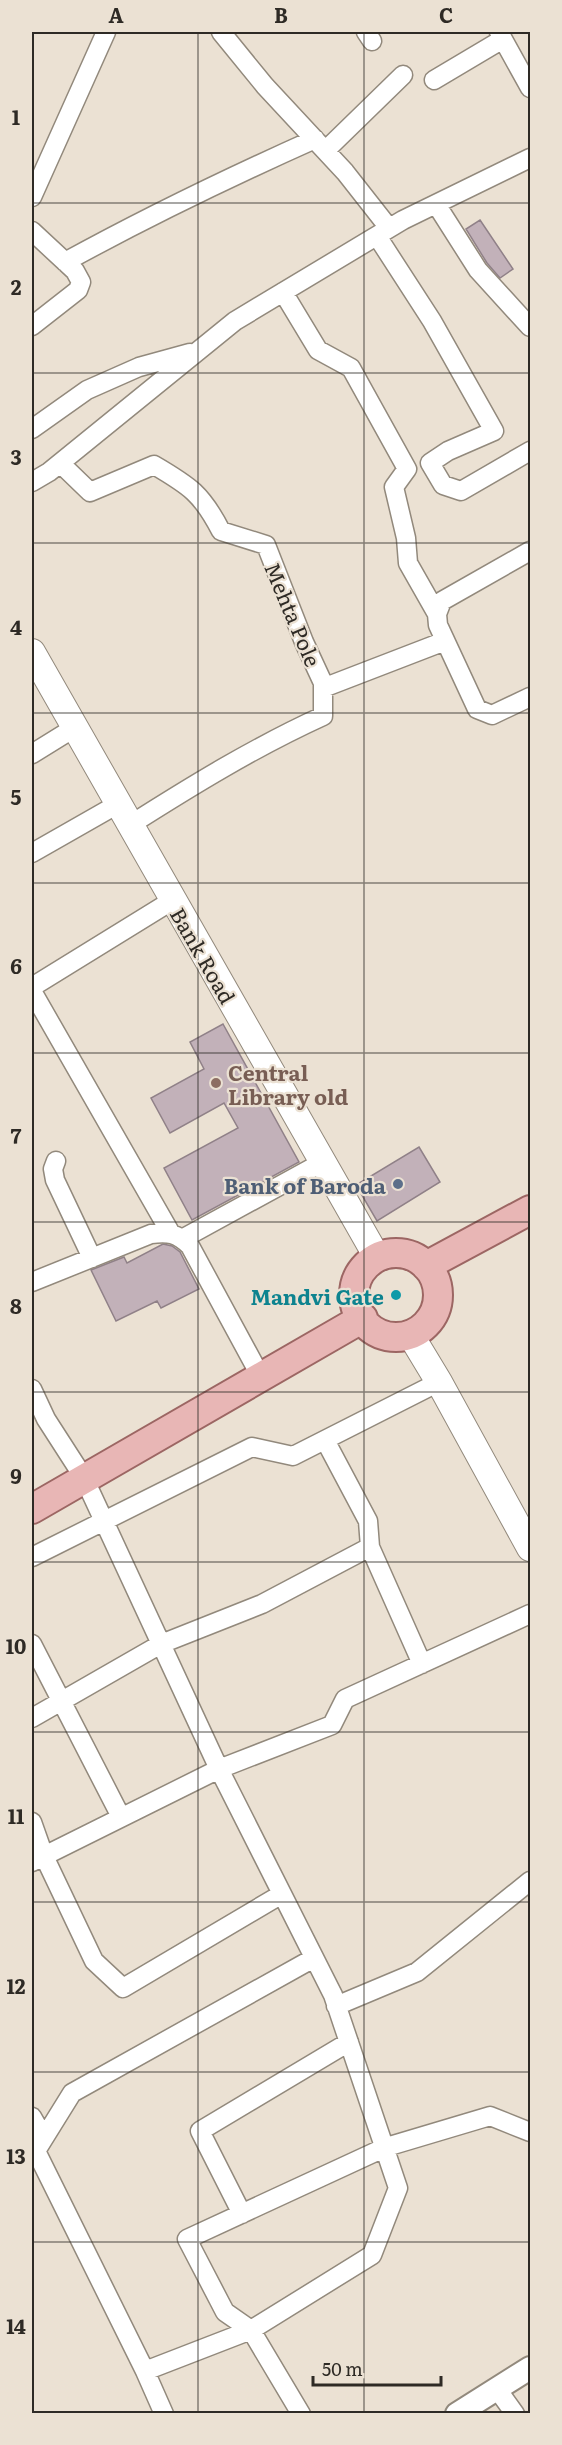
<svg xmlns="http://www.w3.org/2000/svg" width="562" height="2445" viewBox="0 0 562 2445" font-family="Literata,serif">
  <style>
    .building { fill: #c2b1b9; stroke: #908188; stroke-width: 1.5 }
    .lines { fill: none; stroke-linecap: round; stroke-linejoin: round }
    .minor-casing { stroke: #92897c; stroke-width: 21 }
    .tertiary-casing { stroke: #92897c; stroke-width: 26 }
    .secondary-casing { stroke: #92897c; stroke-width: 28 }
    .primary-casing { stroke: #9c6663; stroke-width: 32 }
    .minor { stroke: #fff; stroke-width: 18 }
    .tertiary { stroke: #fff; stroke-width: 22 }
    .secondary { stroke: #fff; stroke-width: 26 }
    .primary { stroke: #e8b6b5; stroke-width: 28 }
    .grid { fill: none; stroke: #2e2a25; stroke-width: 1.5; stroke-opacity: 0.55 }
    .education-dot { fill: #8d6e63; stroke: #ebe1d3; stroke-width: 2 }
    .service-dot { fill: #5c6f8a; stroke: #ebe1d3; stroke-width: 2 }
    .culture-dot { fill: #0f9aa8; stroke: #ebe1d3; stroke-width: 2 }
    .labels { text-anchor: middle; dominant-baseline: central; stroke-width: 4.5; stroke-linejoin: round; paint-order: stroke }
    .street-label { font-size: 21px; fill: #2e2a25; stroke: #ebe1d3 }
    .education-label { font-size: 21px; font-weight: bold; fill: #785e54; stroke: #ebe1d3; text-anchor: start }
    .service-label { font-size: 21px; font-weight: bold; fill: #4e5e75; stroke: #ebe1d3; text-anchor: end }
    .culture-label { font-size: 21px; font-weight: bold; fill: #0d838f; stroke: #ebe1d3; text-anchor: end }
    .neatline { fill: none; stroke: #2e2a25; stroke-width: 2 }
    .grid-label { font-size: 20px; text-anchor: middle; font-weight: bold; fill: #2e2a25 }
  </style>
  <rect width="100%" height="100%" fill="#ebe1d3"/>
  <!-- building -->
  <path class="building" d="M480 220 513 269 500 278 487 263 466 229Z
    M223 1024 299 1162 192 1220 164 1168 238 1128 224 1103 170 1133 151 1098 204 1069 190 1042Z
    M419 1147 440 1182 377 1221 356 1185Z
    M163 1244 172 1246 180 1252 199 1289 161 1308 157 1301 116 1321 91 1270 124 1257 127 1263Z"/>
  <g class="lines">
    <defs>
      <path id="minor" d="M221 32 265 86 345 172 389 228
        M366 32 372 41
        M499 32 530 88
        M434 80 503 39
        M326 150 403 75
        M32 197 106 32
        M436 204 478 270 530 327
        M32 231 75 271 81 282 78 290 32 326
        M377 236 432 321 494 431 448 451 430 463 443 485 461 491 530 451
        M65 262C147 217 230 177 315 139
        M283 292 318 350 351 368 407 469 394 487 406 538 408 563 437 614
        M32 429 87 390 139 367 190 353
        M60 463 90 492 154 465C190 486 202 494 221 531L266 545 304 642 323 683V716C255 747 193 785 130 825
        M32 482 49 472 235 321 403 220 530 158
        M530 551 442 601 437 614 438 625 477 709 492 715 530 697
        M323 688 445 641
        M32 754 74 728
        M32 853 118 804
        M32 987 173 900
        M32 991 170 1232
        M56 1161 53 1169 55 1180 92 1258
        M182 1239 323 1162
        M32 1282 151 1234C169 1232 177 1233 190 1246L261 1377
        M32 1389 46 1419 84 1478 219 1769 333 1995 398 2188 372 2255 251 2330 145 2371
        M325 1440 368 1521 370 1547 422 1664
        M32 1557 252 1447 293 1456 439 1382
        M32 1644 121 1817
        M32 1718 161 1644 262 1604 370 1547
        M32 1822 44 1856 94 1961 123 1988 282 1894
        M32 1862 219 1769 332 1725 345 1699 530 1614
        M336 2006 417 1972 530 1881
        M32 2117 44 2138
        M36 2151 145 2371 164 2414
        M32 2153 36 2151 72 2093 314 1958
        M242 2214 200 2131 349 2042
        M497 2389 515 2414
        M301 2414 251 2330 225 2312 187 2239 386 2147 490 2116 530 2132"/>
      <path id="tertiary" d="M457 2414 530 2368"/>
      <path id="secondary" d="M32 652 377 1257
        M410 1334 439 1382 530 1548"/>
      <path id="primary" d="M354 1295a42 42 0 1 1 84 0a42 42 0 1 1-84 0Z
        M426 1266 530 1210
        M32 1509 363 1318"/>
    </defs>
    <!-- minor casing -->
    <use href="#minor" class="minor-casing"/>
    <!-- tertiary casing -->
    <use href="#tertiary" class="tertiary-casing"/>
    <!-- secondary casing -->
    <use href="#secondary" class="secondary-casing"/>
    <!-- primary casing -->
    <use href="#primary" class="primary-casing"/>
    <!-- minor -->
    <use href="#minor" class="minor"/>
    <!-- tertiary -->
    <use href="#tertiary" class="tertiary"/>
    <!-- secondary -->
    <use href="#secondary" class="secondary"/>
    <!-- primary -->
    <use href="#primary" class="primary"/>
  </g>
  <!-- grid -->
  <path class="grid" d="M198 32V2414M364 32V2414M32 203H530M32 373H530M32 543H530M32 713H530M32 883H530M32 1053H530M32 1222H530M32 1392H530M32 1562H530M32 1732H530M32 1902H530M32 2072H530M32 2242H530"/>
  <!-- markers -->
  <circle class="education-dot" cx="216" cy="1083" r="6"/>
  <circle class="service-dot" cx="398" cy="1184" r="6"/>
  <circle class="culture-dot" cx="396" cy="1295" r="6"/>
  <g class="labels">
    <!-- street labels -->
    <g class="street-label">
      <text transform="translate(294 614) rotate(67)">Mehta Pole</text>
      <text transform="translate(204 955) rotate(60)">Bank Road</text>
    </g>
    <!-- education labels -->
    <g class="education-label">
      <text x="228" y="1071">Central<tspan x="228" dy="24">Library old</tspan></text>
    </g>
    <!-- service labels -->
    <g class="service-label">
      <text x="386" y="1184">Bank of Baroda</text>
    </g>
    <!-- culture labels -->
    <g class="culture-label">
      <text x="384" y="1295">Mandvi Gate</text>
    </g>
  </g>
  <!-- border -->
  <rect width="562" height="2445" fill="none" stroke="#ebe1d3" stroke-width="66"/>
  <!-- scale -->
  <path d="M313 2376v9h128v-9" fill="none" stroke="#2e2a25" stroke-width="3"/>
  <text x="322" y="2376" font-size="18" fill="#2e2a25" stroke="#ebe1d3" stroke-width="4.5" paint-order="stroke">50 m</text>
  <rect x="33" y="33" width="496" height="2379" class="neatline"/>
  <g class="grid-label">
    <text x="116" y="23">A</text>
    <text x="281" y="23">B</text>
    <text x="446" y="23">C</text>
    <text x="16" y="125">1</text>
    <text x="16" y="295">2</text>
    <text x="16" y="465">3</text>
    <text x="16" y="635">4</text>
    <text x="16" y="805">5</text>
    <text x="16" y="974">6</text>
    <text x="16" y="1144">7</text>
    <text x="16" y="1314">8</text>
    <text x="16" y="1484">9</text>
    <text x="16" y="1654">10</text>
    <text x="16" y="1824">11</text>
    <text x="16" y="1994">12</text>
    <text x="16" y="2164">13</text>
    <text x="16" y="2334">14</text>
  </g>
</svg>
